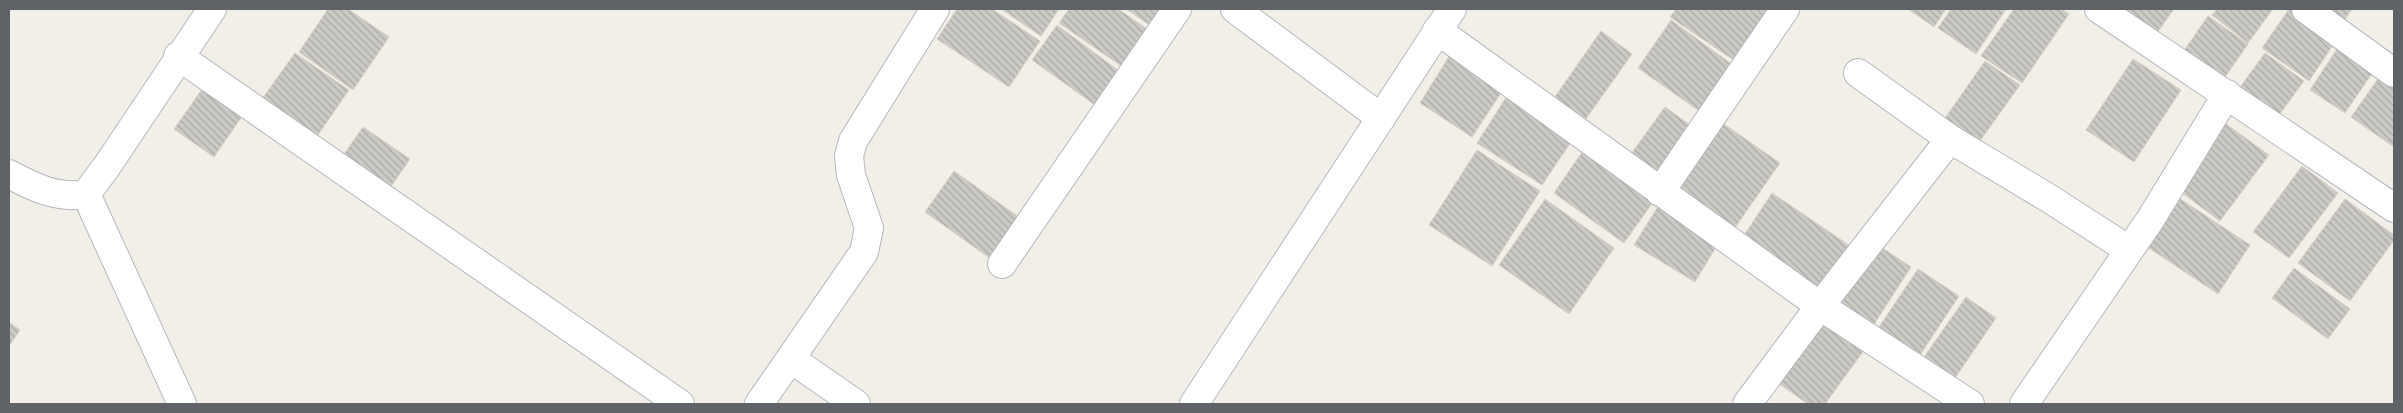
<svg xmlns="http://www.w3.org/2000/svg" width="2403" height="413" viewBox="0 0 2403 413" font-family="'Source Sans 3',sans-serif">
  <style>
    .building { fill: url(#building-back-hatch); stroke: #d6d1c6 }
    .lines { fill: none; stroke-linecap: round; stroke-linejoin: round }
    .street-casing { stroke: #b5b8bc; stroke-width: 30 }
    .secondary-casing { stroke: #b6babf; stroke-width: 30 }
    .street { stroke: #fff; stroke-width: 28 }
    .secondary { stroke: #fff; stroke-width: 28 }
  </style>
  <defs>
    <pattern id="building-back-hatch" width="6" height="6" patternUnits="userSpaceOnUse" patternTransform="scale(1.25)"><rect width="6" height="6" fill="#cccac5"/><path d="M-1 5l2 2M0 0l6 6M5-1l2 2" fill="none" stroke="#a9a8a4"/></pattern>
  </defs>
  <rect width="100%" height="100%" fill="#f1efe8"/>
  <!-- building -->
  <path class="building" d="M328 9H348L389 37 353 90 299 52Z
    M957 9H992L1040 41 1009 87 937 39Z
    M1001 9H1059L1041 36Z
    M1069 9H1118L1153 33 1127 70 1059 23Z
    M1126 9H1172L1157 30Z
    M1676 9H1771L1735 61 1670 17Z
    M1908 9H1946L1934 27Z
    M1951 9H2006L1976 54 1938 28Z
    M2014 9H2061L2069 14 2022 83 1981 56Z
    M2124 9H2174L2152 40 2119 16Z
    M2217 9H2273L2248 43 2212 15Z
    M2289 9H2299L2339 36 2309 81 2262 48Z
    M2312 9H2352L2339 28Z
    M2208 16 2248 44 2219 86 2179 58Z
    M1671 20 1737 68 1705 115 1638 68Z
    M1057 25 1119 71 1095 105 1032 60Z
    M1601 31 1632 54 1583 123 1552 101Z
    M2337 49 2373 72 2345 113 2310 90Z
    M295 53 349 90 311 145 257 106Z
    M2265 53 2304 81 2274 122 2235 94Z
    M1450 55 1503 90 1472 137 1420 103Z
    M2133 59 2181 90 2134 162 2086 130Z
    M1985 61 2020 85 1975 148 1941 124Z
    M2380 76 2394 86V147L2351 117Z
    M203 88 243 115 214 157 174 129Z
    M1507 96 1573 139 1542 185 1477 143Z
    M1665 107 1697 130 1662 177 1631 154Z
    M2222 121 2269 155 2220 221 2174 187Z
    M1721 122 1780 163 1732 232 1673 191Z
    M363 127 410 159 385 195 338 163Z
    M1587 145 1658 195 1624 243 1554 193Z
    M1477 150 1540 191 1492 266 1429 225Z
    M2302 166 2338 193 2289 258 2253 232Z
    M954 171 1023 220 994 261 925 212Z
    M1772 193 1856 250 1822 299 1739 243Z
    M2173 194 2250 245 2218 294 2140 242Z
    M1545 199 1614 248 1569 314 1499 265Z
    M2345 199 2394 235V240L2350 301 2298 263Z
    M1659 205 1719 242 1695 282 1634 245Z
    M1872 241 1911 267 1871 329 1831 303Z
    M2294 268 2350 309 2328 339 2272 298Z
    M1918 269 1959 296 1918 358 1877 330Z
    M1966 297 1996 318 1953 381 1922 360Z
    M1829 312 1870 342 1825 404H1808L1778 383Z
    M9 322 20 330 9 346Z"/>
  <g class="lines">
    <defs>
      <path id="street" d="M1235 9 1381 118
        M2099 9 2394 208
        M2306 9 2394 73
        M1437 30 1820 306 1970 404
        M178 56 680 404
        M1858 73 1950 139 2050 199 2129 250
        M9 174C33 187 57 199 86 194L107 166 212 9
        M1660 192 1785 9
        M86 194 182 404
        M1002 264 1177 9
        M791 359 856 404
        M759 404 864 252 869 228 851 175 849 156 853 141 935 9
        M1747 404 1820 306 1950 139
        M2024 404 2150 220 2227 94"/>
      <path id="secondary" d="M1194 404 1452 9"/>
    </defs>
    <!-- street casing -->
    <use href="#street" class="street-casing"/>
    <!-- secondary casing -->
    <use href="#secondary" class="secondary-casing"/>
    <!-- street -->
    <use href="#street" class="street"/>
    <!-- secondary -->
    <use href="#secondary" class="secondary"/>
  </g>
  <!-- border -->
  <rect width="2403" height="413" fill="none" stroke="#5f6368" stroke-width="20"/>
</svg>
